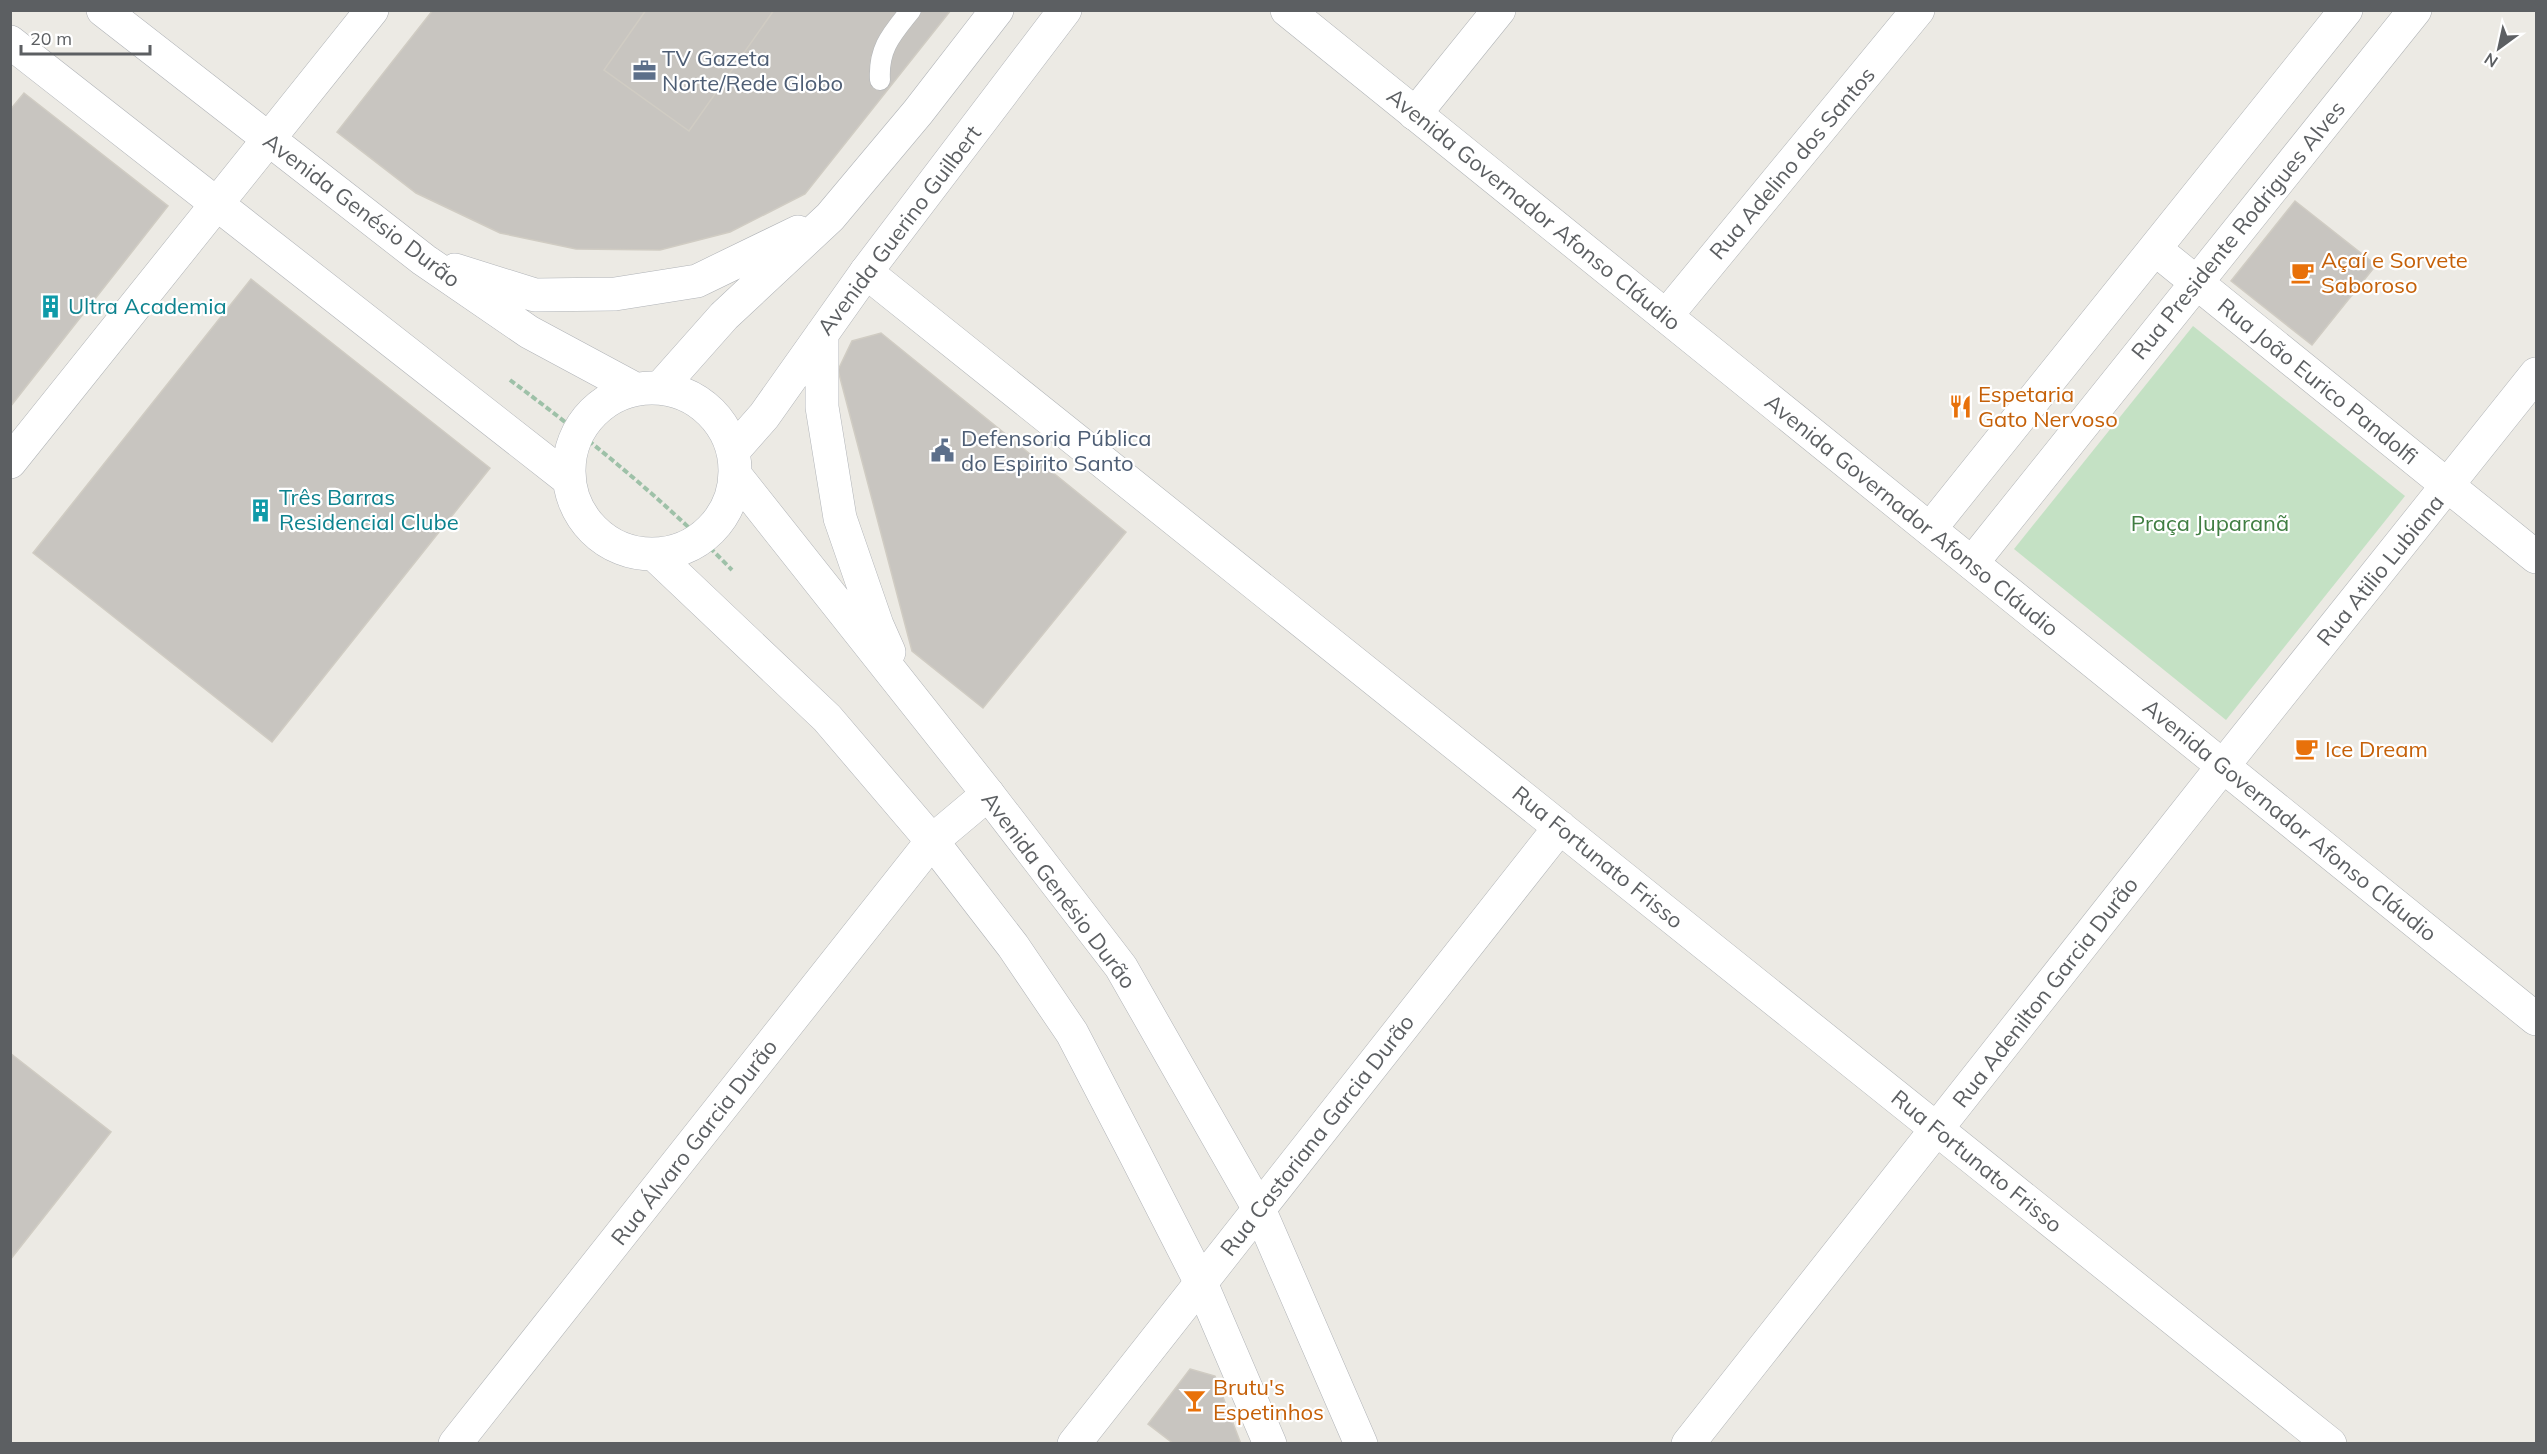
<svg xmlns="http://www.w3.org/2000/svg" width="2547" height="1454" viewBox="0 0 2547 1454" font-family="Mulish,sans-serif">
  <style>
    .green { fill: #c4e1c4 }
    .building { fill: #c8c5c0; stroke: #d0ccc3; stroke-width: 1.5 }
    .lines { fill: none; stroke-linecap: round; stroke-linejoin: round }
    .service-casing { stroke: #b1b4b7; stroke-width: 21 }
    .minor-casing { stroke: #b1b4b7; stroke-width: 34 }
    .tertiary-casing { stroke: #b1b4b7; stroke-width: 34 }
    .secondary-casing { stroke: #b0b3b7; stroke-width: 34 }
    .path { stroke: #9ec1a8; stroke-width: 4; stroke-dasharray: 6 3; stroke-linecap: butt }
    .service { stroke: #fff; stroke-width: 20 }
    .minor { stroke: #fff; stroke-width: 33 }
    .tertiary { stroke: #fff; stroke-width: 33 }
    .secondary { stroke: #fff; stroke-width: 33 }
    .labels { text-anchor: middle; dominant-baseline: central; stroke-width: 4.5; stroke-linejoin: round; paint-order: stroke }
    .service-label { font-size: 22px; fill: #4e5e75; stroke: #fff; text-anchor: start }
    .street-label { font-size: 22px; fill: #5c5f62; stroke: #fff }
    .food-label { font-size: 22px; fill: #c56008; stroke: #fff; text-anchor: start }
    .culture-label { font-size: 22px; fill: #0d838f; stroke: #fff; text-anchor: start }
    .park-label { font-size: 22px; fill: #407e42; stroke: #fff }
  </style>
  <rect width="100%" height="100%" fill="#eceae4"/>
  <!-- green -->
  <path class="green" d="M2193 326 2405 496 2226 720 2014 549Z"/>
  <!-- building -->
  <path class="building" d="M433 10H951L805 194 730 232 660 250 576 249 500 233 416 193 337 132Z
    M646 10H774L689 131 604 70Z
    M24 93 168 206 10 407V110Z
    M2295 201 2376 265 2312 345 2231 281Z
    M251 279 490 468 272 742 33 553Z
    M881 333 1126 532 983 708 912 651 838 370 852 341Z
    M10 1053 111 1132 10 1260Z
    M1190 1369 1215 1376 1241 1444H1174L1148 1424Z"/>
  <g class="lines">
    <defs>
      <path id="service" d="M880 80C878 48 892 34 911 10"/>
      <path id="minor" d="M1415 114 1499 10
        M2155 249 2536 557
        M866 272 2330 1444
        M1666 316 1918 10
        M10 462 372 10
        M1930 529 2346 10
        M1972 563 2415 10
        M455 1444 932 841 988 794
        M1074 1444 1560 827
        M1688 1444 2223 766 2536 374"/>
      <path id="tertiary" d="M1287 10 2536 1019"/>
      <path id="secondary" d="M103 10 424 260 529 332 635 389
        M10 42 568 479
        M455 270 535 295 615 294 697 281 798 232
        M822 334V407L840 518 877 625 889 652
        M661 387 724 316 830 217 918 112 997 10
        M569 471a83 83 0 1 1 166 0a83 83 0 1 1-166 0Z
        M734 450 764 416 866 272 1065 10
        M736 476 988 794 1121 967 1259 1209 1361 1444
        M655 555 827 718 932 841 1013 946 1072 1033 1135 1154 1201 1283 1270 1444"/>
    </defs>
    <!-- service casing -->
    <use href="#service" class="service-casing"/>
    <!-- minor casing -->
    <use href="#minor" class="minor-casing"/>
    <!-- tertiary casing -->
    <use href="#tertiary" class="tertiary-casing"/>
    <!-- secondary casing -->
    <use href="#secondary" class="secondary-casing"/>
    <!-- path -->
    <path class="path" d="M510 380C588 438 664 500 732 570"/>
    <!-- service -->
    <use href="#service" class="service"/>
    <!-- minor -->
    <use href="#minor" class="minor"/>
    <!-- tertiary -->
    <use href="#tertiary" class="tertiary"/>
    <!-- secondary -->
    <use href="#secondary" class="secondary"/>
  </g>
  <!-- icons -->
  <defs>
    <symbol id="office-bare" viewBox="-9 -9 18 18"><path d="M-6-3h4V-5.5h4V-3h4V5H-6ZM-1-4.5V-3h2v-1.5ZM-6 0V1H6V0Z" fill="#5c6f8a" stroke="#fff" stroke-width="2.5" paint-order="stroke"/></symbol>
    <symbol id="cafe-bare" viewBox="-9 -9 18 18"><path d="M-5.5-4.5H6V0H3Q3 3.5 0 3.5H-2.5Q-5.5 3.5-5.5 0ZM3-3.2v2h1.7v-2ZM-6 4.5H4V6H-6Z" fill="#e8710a" stroke="#fff" stroke-width="2.5" paint-order="stroke"/></symbol>
    <symbol id="building-bare" viewBox="-9 -9 18 18"><path d="M-4-6H4V6H1V3H-1V6H-4ZM-2.5-4.3h1.7v1.8h-1.7ZM.8-4.3h1.7v1.8H.8ZM-2.5-1h1.7V.8h-1.7ZM.8-1h1.7V.8H.8Z" fill="#0f9aa8" stroke="#fff" stroke-width="2.5" paint-order="stroke"/></symbol>
    <symbol id="restaurant-bare" viewBox="-9 -9 18 18"><path d="M-5-6h1v4h1v-4h1v4h1v-4h1v5L-1.5 .5V6h-2V.5L-5-1ZM5-6V6H3V1.5H1.5Q1.5-4 5-6Z" fill="#e8710a" stroke="#fff" stroke-width="2.5" paint-order="stroke"/></symbol>
    <symbol id="civic-bare" viewBox="-9 -9 18 18"><path d="M-.6-6.5H3V-4.5H.6V-3L4-1V1h2V6H-6V1h2V-1L-.6-3ZM-1.2 2.5V6h2.4V2.5Z" fill="#5c6f8a" stroke="#fff" stroke-width="2.5" paint-order="stroke"/></symbol>
    <symbol id="bar-bare" viewBox="-9 -9 18 18"><path d="M-6-5H6L.8 .8V4.5H3.5V6h-7V4.5H-.8V.8Z" fill="#e8710a" stroke="#fff" stroke-width="2.5" paint-order="stroke"/></symbol>
  </defs>
  <g fill-rule="evenodd">
    <use href="#office-bare" x="628" y="54" width="33" height="33"/>
    <use href="#cafe-bare" x="2286" y="256" width="33" height="33"/>
    <use href="#building-bare" x="34" y="290" width="33" height="33"/>
    <use href="#restaurant-bare" x="1944" y="390" width="33" height="33"/>
    <use href="#civic-bare" x="926" y="434" width="33" height="33"/>
    <use href="#building-bare" x="244" y="494" width="33" height="33"/>
    <use href="#cafe-bare" x="2290" y="732" width="33" height="33"/>
    <use href="#bar-bare" x="1178" y="1384" width="33" height="33"/>
  </g>
  <g class="labels">
    <!-- service labels -->
    <g class="service-label">
      <text x="662" y="58">TV Gazeta<tspan x="662" dy="25">Norte/Rede Globo</tspan></text>
      <text x="961" y="438">Defensoria Pública<tspan x="961" dy="25">do Espirito Santo</tspan></text>
    </g>
    <!-- street labels -->
    <g class="street-label">
      <text transform="translate(1792 163) rotate(-50)">Rua Adelino dos Santos</text>
      <text transform="translate(1534 209) rotate(39)">Avenida Governador Afonso Cláudio</text>
      <text transform="translate(362 210) rotate(37)">Avenida Genésio Durão</text>
      <text transform="translate(899 230) rotate(-53)">Avenida Guerino Guilbert</text>
      <text transform="translate(2238 230) rotate(-51)">Rua Presidente Rodrigues Alves</text>
      <text transform="translate(2318 381) rotate(39)">Rua João Eurico Pandolfi</text>
      <text transform="translate(1912 515) rotate(39)">Avenida Governador Afonso Cláudio</text>
      <text transform="translate(2380 570) rotate(-51)">Rua Atilio Lubiana</text>
      <text transform="translate(2290 820) rotate(39)">Avenida Governador Afonso Cláudio</text>
      <text transform="translate(1598 857) rotate(39)">Rua Fortunato Frisso</text>
      <text transform="translate(1059 890) rotate(53)">Avenida Genésio Durão</text>
      <text transform="translate(2045 992) rotate(-52)">Rua Adenilton Garcia Durão</text>
      <text transform="translate(1317 1135) rotate(-52)">Rua Castoriana Garcia Durão</text>
      <text transform="translate(694 1142) rotate(-52)">Rua Álvaro Garcia Durão</text>
      <text transform="translate(1977 1161) rotate(39)">Rua Fortunato Frisso</text>
    </g>
    <!-- food labels -->
    <g class="food-label">
      <text x="2321" y="260">Açaí e Sorvete<tspan x="2321" dy="25">Saboroso</tspan></text>
      <text x="1978" y="394">Espetaria<tspan x="1978" dy="25">Gato Nervoso</tspan></text>
      <text x="2325" y="749">Ice Dream</text>
      <text x="1213" y="1387">Brutu's<tspan x="1213" dy="25">Espetinhos</tspan></text>
    </g>
    <!-- culture labels -->
    <g class="culture-label">
      <text x="68" y="306">Ultra Academia</text>
      <text x="279" y="497">Três Barras<tspan x="279" dy="25">Residencial Clube</tspan></text>
    </g>
    <!-- park labels -->
    <g class="park-label">
      <text x="2210" y="523">Praça Juparanã</text>
    </g>
  </g>
  <!-- border -->
  <rect width="2547" height="1454" fill="none" stroke="#5c5f62" stroke-width="24"/>
  <!-- north arrow -->
  <g transform="translate(2499 48) rotate(213)" stroke="#ffffff" stroke-width="4.5" paint-order="stroke">
  <path d="M0-4.5L10 22L0 15L-10 22Z" fill="#5c5f62"/>
  <text y="-9" font-size="16" font-weight="bold" text-anchor="middle" fill="#5c5f62">N</text>
  </g>
  <!-- scale -->
  <path d="M21 45v9h129v-9" fill="none" stroke="#5c5f62" stroke-width="3"/>
  <text x="30" y="45" font-size="18" fill="#5c5f62" stroke="#ffffff" stroke-width="4.5" paint-order="stroke">20 m</text>
</svg>
